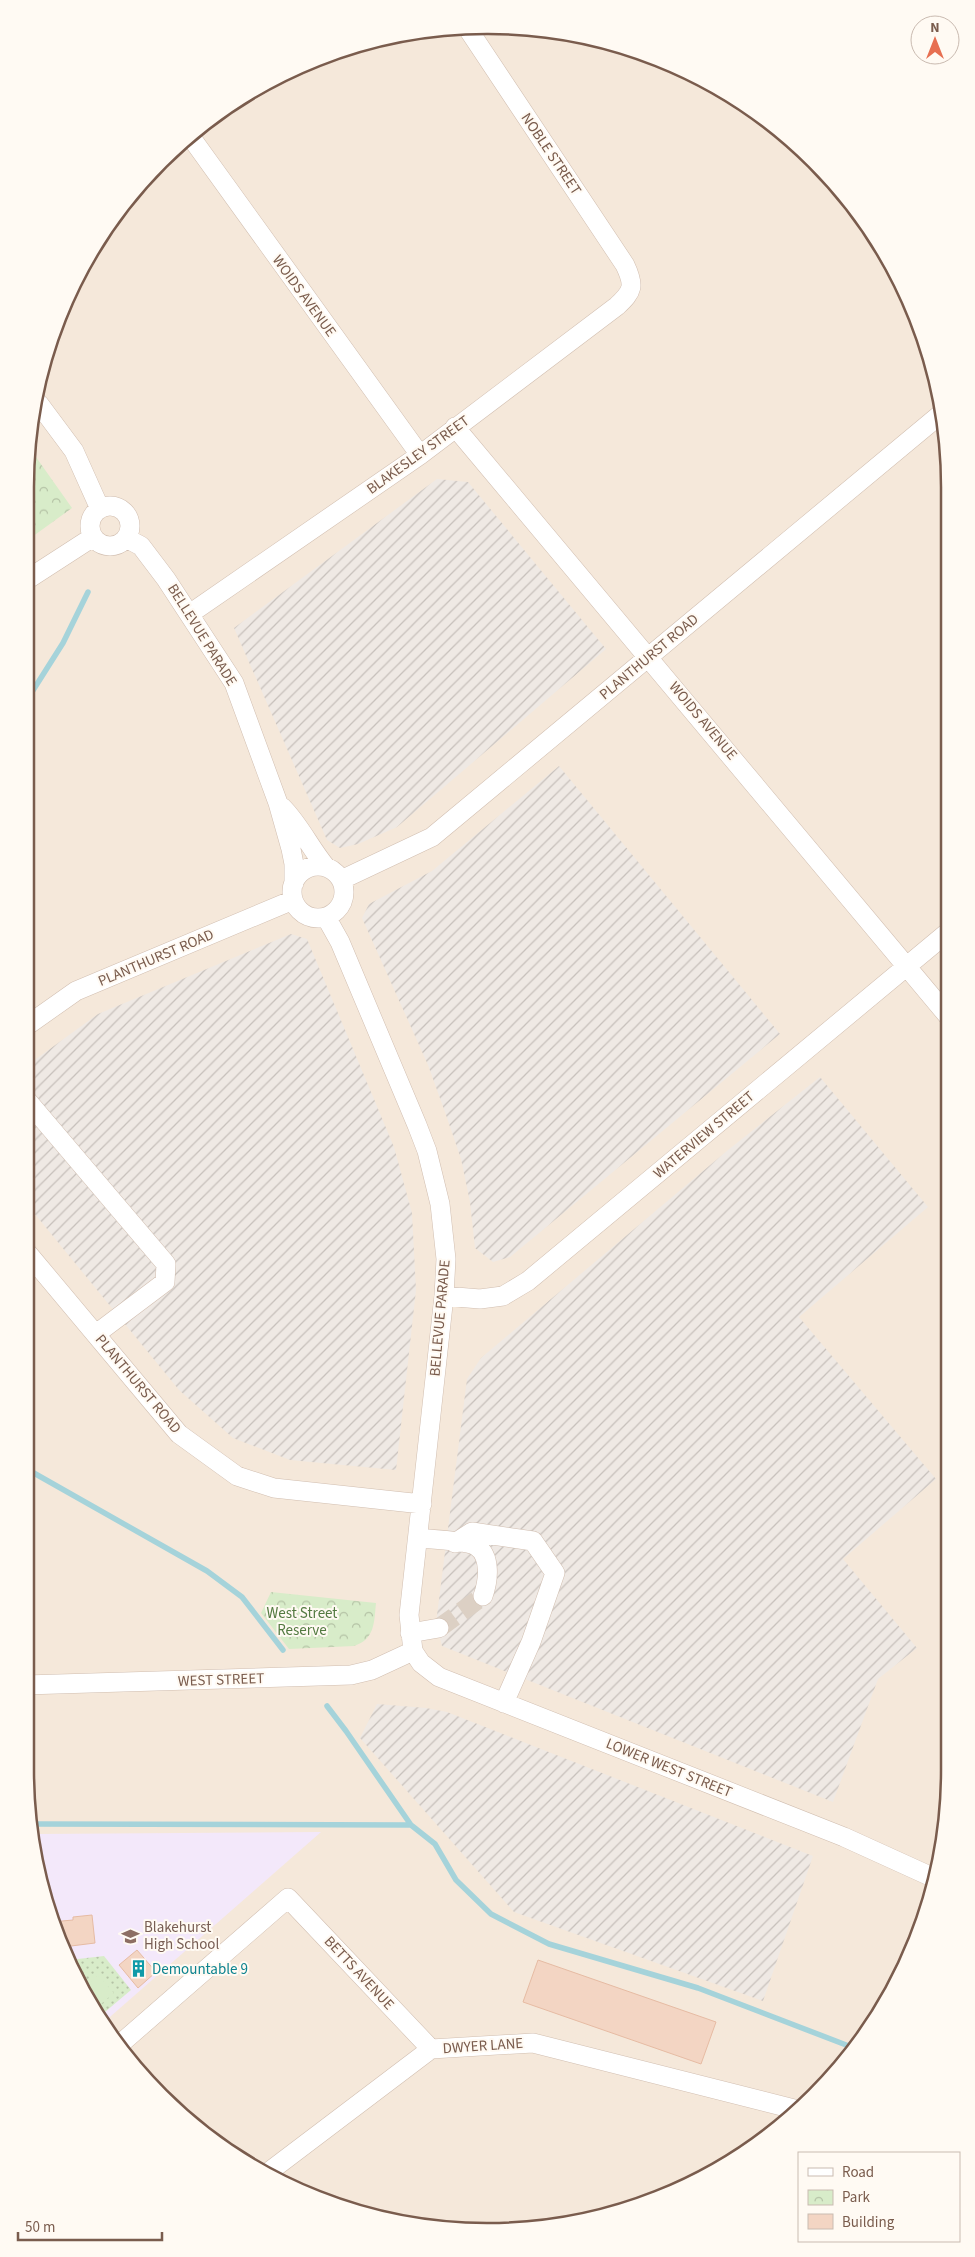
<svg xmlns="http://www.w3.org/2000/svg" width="975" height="2257" viewBox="0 0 975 2257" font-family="'Source Sans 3',sans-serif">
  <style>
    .residential { fill: #f5e8da }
    .industrial { fill: url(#industrial-furrows) }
    .education { fill: #f3e8fa }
    .grass { fill: url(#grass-dots) }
    .park { fill: url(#park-crowns) }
    .garden { fill: #d8ecc9 }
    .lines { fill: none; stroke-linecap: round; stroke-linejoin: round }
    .stream { stroke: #a5d3da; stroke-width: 5.5 }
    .building { fill: #f3d5c3; stroke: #e6bba3 }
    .minor-tunnel { stroke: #dcd0c4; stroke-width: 19; stroke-dasharray: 19 9; stroke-linecap: butt }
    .minor-casing { stroke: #d1beb0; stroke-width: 20 }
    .minor { stroke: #fff; stroke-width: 19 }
    .labels { text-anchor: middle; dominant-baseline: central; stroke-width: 4; stroke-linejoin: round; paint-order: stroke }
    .street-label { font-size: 15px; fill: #7a5c4d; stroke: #fffaf3 }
    .park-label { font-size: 15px; fill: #537a41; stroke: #fffaf3 }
    .education-label { font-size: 15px; fill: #785e54; stroke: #fffaf3; text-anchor: start }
    .culture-label { font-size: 15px; fill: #0d838f; stroke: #fffaf3; text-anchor: start }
    .rim { fill: none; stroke: #7a5c4d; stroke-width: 2.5 }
  </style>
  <defs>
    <pattern id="industrial-furrows" width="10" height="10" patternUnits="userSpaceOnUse" patternTransform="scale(1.25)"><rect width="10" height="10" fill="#efe9e4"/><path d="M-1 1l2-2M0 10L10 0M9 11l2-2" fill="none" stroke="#c7c0bb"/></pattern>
    <pattern id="grass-dots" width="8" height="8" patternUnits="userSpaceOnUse" patternTransform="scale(1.25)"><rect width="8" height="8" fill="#d8ecc9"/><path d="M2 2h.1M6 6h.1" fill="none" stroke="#b4c2a5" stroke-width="1.8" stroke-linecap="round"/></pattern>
    <pattern id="park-crowns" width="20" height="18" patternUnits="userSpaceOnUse" patternTransform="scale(1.25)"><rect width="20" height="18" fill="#d8ecc9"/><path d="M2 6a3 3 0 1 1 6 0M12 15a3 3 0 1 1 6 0" fill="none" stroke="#b4c2a5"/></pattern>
  </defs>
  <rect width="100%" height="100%" fill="#fdf6ec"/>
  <!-- residential -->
  <path class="residential" d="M458 26 548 29 636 50 745 103 854 206 915 310 946 427 950 1770 925 1918 888 2000 835 2074 718 2170 577 2223 563 2225 524 2222 465 2230 398 2223 257 2170 140 2074 87 2000 50 1918 25 1770V487L50 339 87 256 140 182 206 120 283 73 368 41Z"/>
  <!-- industrial -->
  <path class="industrial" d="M437 479 468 482 606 649 397 827 358 844 340 848 327 840 234 628Z
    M559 766 780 1034 510 1257 493 1262 475 1248 470 1202 461 1159 446 1115 428 1065 362 918 369 904 432 871Z
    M291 934 307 939 394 1147 412 1213 416 1290 396 1470 290 1460 233 1438 179 1390 25 1202V1067L98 1014Z
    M820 1077 928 1207 799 1317 936 1479 843 1559 917 1648 878 1679 833 1802 442 1646 436 1623 467 1379 481 1358 728 1150Z
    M377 1704 426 1708 447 1712 813 1856 763 2001 514 1912 360 1738Z"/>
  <!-- education -->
  <path class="education" d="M321 1832 103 2023 87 2000 50 1918 36 1834Z"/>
  <!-- grass -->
  <path class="grass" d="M104 1956 131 1990 99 2017 87 2000 69 1960Z"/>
  <!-- park -->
  <path class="park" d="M31 450 72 508 25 542V487Z
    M271 1592 376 1603C374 1623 375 1639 354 1646L289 1649 261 1613Z"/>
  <!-- garden -->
  <path class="garden" d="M98 1975 114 1993 94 2010 82 1989Z"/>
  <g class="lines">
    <!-- stream -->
    <path class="stream" d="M25 703 63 643 88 592
      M25 1468 207 1571 242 1597 283 1650
      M327 1706 346 1731 411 1825 435 1844 456 1880 491 1914 549 1944 698 1988 854 2048
      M34 1824 411 1825"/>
  </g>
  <!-- building -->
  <path class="building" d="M92 1915 95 1943 63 1947 51 1922 73 1920V1917Z
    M137 1950 156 1972 138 1988 119 1965Z
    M538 1960 716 2022 701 2064 523 2002Z"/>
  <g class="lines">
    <!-- minor-tunnel -->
    <path class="minor-tunnel" d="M439 1628 483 1596"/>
    <defs>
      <path id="minor" d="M190 136 420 455
        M39 404 74 451 100 509
        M455 427 948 1016
        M90 526a20 20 0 1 1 40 0a20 20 0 1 1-40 0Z
        M126 538 141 546 166 579 234 683 278 803 291 849 294 864V883
        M25 581 93 537
        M191 613 420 455 617 306C633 291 635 286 625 265L466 26
        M282 807C300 825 310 848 326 867
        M292 892a26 26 0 1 1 52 0a26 26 0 1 1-52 0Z
        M341 880 432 837 942 413
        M326 917 340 942 417 1125 427 1151 440 1204 446 1259 444 1296 409 1615 413 1651 421 1663 439 1677 844 1837 932 1877
        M25 1027 76 991 293 900
        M25 1098 166 1264 165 1282 96 1334
        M25 1250 179 1434 237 1476 274 1488 422 1504
        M444 1296 480 1299 503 1296 528 1281 948 932
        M418 1538C429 1539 468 1541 476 1546 492 1556 488 1582 483 1596
        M455 1543 472 1532 533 1541 555 1573 531 1642 504 1703
        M410 1633 439 1628
        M25 1685 351 1675 372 1670 413 1651
        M119 2045 288 1898 431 2049
        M266 2174 431 2049 533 2043 794 2109"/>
    </defs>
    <!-- minor casing -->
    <use href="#minor" class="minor-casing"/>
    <!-- minor -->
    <use href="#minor" class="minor"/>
  </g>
  <!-- icons -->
  <defs>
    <symbol id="school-bare" viewBox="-9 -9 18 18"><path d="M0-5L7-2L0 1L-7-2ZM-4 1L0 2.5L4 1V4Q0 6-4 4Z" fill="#8d6e63" stroke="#fffaf3" stroke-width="2.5" paint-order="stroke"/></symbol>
    <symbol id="building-bare" viewBox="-9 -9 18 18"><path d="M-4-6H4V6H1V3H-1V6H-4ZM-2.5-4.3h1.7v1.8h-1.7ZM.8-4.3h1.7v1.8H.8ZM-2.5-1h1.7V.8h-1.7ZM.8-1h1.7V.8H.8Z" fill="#0f9aa8" stroke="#fffaf3" stroke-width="2.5" paint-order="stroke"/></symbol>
  </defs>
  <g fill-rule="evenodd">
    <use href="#school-bare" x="118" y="1924" width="25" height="25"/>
    <use href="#building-bare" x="126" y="1956" width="25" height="25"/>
  </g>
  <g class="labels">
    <!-- street labels -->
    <g class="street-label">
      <text transform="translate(551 154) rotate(56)">NOBLE STREET</text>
      <text transform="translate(304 296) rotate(54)">WOIDS AVENUE</text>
      <text transform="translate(418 455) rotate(-36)">BLAKESLEY STREET</text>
      <text transform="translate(202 635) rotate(58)">BELLEVUE PARADE</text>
      <text transform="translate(649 657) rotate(-40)">PLANTHURST ROAD</text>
      <text transform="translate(703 721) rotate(50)">WOIDS AVENUE</text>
      <text transform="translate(156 958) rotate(-23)">PLANTHURST ROAD</text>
      <text transform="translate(704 1135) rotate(-40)">WATERVIEW STREET</text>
      <text transform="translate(440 1318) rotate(-85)">BELLEVUE PARADE</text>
      <text transform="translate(138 1384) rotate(50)">PLANTHURST ROAD</text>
      <text transform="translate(221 1680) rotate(-2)">WEST STREET</text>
      <text transform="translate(669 1768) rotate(22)">LOWER WEST STREET</text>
      <text transform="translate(359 1973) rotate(47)">BETTS AVENUE</text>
      <text transform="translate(483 2046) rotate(-4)">DWYER LANE</text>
    </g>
    <!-- park labels -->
    <g class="park-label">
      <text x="302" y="1613">West Street<tspan x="302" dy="17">Reserve</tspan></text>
    </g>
    <!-- education labels -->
    <g class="education-label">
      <text x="144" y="1927">Blakehurst<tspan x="144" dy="17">High School</tspan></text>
    </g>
    <!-- culture labels -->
    <g class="culture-label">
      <text x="152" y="1969">Demountable 9</text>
    </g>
  </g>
  <!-- crop -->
  <path d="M0 0H975V2257H0ZM487 34H488A453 453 0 0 1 941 487V1770A453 453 0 0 1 488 2223H487A453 453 0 0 1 34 1770V487A453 453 0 0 1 487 34Z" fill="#fffaf3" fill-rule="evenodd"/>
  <path class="rim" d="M487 34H488A453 453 0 0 1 941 487V1770A453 453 0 0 1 488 2223H487A453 453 0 0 1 34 1770V487A453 453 0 0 1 487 34Z"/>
  <!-- legend -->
  <rect x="798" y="2152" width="162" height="90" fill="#fffaf3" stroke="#cabbb1"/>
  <rect x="808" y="2168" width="25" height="8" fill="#ffffff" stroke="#cabbb1"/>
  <text x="842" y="2177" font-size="15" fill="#7a5c4d">Road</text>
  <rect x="808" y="2190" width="25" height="15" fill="url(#park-crowns)" stroke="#cabbb1"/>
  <text x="842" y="2202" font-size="15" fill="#7a5c4d">Park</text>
  <rect x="808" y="2214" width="25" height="15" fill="#f3d5c3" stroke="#cabbb1"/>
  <text x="842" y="2227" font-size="15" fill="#7a5c4d">Building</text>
  <!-- north arrow -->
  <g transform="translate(935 40)"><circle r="24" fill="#fffaf3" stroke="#cabbb1"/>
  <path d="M0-4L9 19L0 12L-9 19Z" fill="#e76f51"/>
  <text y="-8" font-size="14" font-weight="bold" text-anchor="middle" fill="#7a5c4d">N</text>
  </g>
  <!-- scale -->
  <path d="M18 2232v8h144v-8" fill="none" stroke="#7a5c4d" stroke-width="2.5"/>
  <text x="25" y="2232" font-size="15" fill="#7a5c4d" stroke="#fffaf3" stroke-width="4" paint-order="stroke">50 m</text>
</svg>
